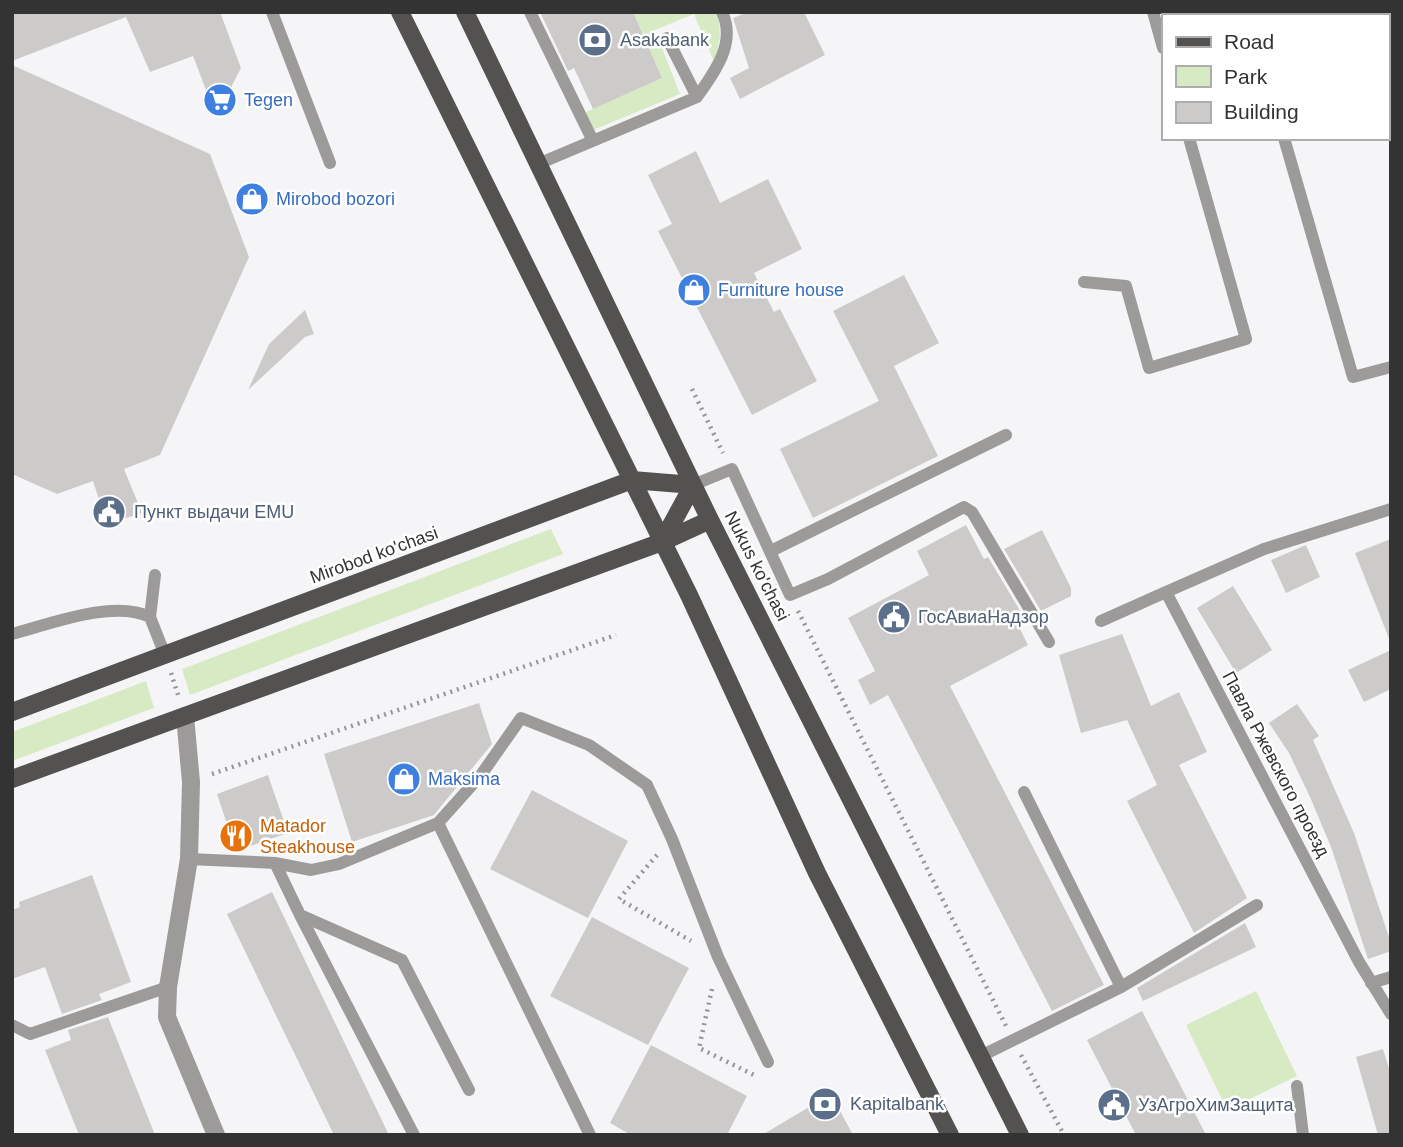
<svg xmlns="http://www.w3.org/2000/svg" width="1403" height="1147" viewBox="0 0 1403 1147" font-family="Helvetica,sans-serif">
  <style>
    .green { fill: #d7eac3 }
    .building { fill: #cdcaca }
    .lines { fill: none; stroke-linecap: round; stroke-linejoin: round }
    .path { stroke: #969698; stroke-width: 4.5; stroke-dasharray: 2 5; stroke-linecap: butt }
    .lane { stroke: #9c9b9a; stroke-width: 12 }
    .street { stroke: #9c9b9a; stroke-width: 18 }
    .primary { stroke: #535250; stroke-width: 18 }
    .labels { text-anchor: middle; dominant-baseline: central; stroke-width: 5; stroke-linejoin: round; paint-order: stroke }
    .service-label { font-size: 18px; fill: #4e5e75; stroke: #fff; text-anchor: start }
    .shop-label { font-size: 18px; fill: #366cbe; stroke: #fff; text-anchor: start }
    .street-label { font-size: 18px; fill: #333334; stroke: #fff }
    .food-label { font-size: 18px; fill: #c56008; stroke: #fff; text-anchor: start }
  </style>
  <rect width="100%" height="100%" fill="#f5f5f8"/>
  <!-- green -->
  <path class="green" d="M633 12H718L720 36 715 64 694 14 655 30 680 94 586 133 579 115 662 78Z
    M551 529 563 554 190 695 182 669Z
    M146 681 154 708 12 761V732Z
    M1256 991 1297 1076 1227 1110 1186 1025Z"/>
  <!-- building -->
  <path class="building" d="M12 12H220L241 68 216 116 193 56 150 72 126 17 12 61Z
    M540 12H633L662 78 593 109 574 68 568 71Z
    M748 12H804L825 55 740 99 730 78 749 68 733 18Z
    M12 65 210 154 249 257 160 455 124 469 142 513 107 524 93 481 57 494 12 474Z
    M696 151 720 203 768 179 802 249 754 273 774 312 780 309 817 381 752 415 658 231 672 224 648 175Z
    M904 275 939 343 894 366 938 456 813 518 780 449 879 401 833 311Z
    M305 310 314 334 305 337 248 390 269 344Z
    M966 525 984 559 988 557 1025 619 1017 623 1028 645 950 686 1104 985 1052 1011 888 695 870 705 858 680 875 671 848 618 929 575 917 551Z
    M1042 530 1071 588V596L1041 611 1004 549Z
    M1391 539V641H1390L1355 553Z
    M1306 545 1320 577 1286 593 1271 560Z
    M1233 586 1272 650 1236 673 1197 608Z
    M1122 634 1151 706 1179 692 1207 752 1179 765 1247 898 1194 933 1127 801 1157 785 1127 720 1081 733 1059 655Z
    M1391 650V689L1364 702 1348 670Z
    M479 703 492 744 434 815 352 842 324 754Z
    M1297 704 1319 736 1313 740 1354 833 1391 943V951L1368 959 1331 847 1310 797 1289 753 1269 723Z
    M268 775 288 833 236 851 217 794Z
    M532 790 628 841 588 918 490 869Z
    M92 875 131 982 99 994 102 1000 62 1014 45 967 12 979V910L20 907 19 902Z
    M272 892 389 1135H334L283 1030 227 914Z
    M592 917 689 968 648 1045 550 996Z
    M1245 923 1256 947 1143 1001 1137 988Z
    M1142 1011 1206 1135H1136L1087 1040Z
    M108 1017 155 1135H79L45 1050 71 1040 68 1030Z
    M651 1045 747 1096 727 1135H631L610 1123Z
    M1383 1049 1391 1075V1135H1378L1356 1057Z
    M831 1094 853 1135H762Z"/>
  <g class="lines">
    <!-- path -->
    <path class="path" d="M692 389 723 453
      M798 611 1006 1026
      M171 673 179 698
      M212 774 616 635
      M657 855 619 899 691 941
      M712 989 699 1048 754 1075
      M1021 1055 1064 1135"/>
    <!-- lane -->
    <path class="lane" d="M272 12 330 163
      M530 12 592 139
      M1153 12 1163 48
      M1243 12 1244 16
      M667 38 697 97C714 73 737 43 722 12
      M1284 138 1353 377 1391 367
      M538 164 697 97
      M1084 282 1126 286 1149 368 1246 339 1189 138
      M693 485 732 469 790 595 828 579 964 507 972 512 1049 642
      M771 551 1006 435
      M1166 592 1264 549 1391 509
      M150 617 155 575
      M1101 621 1166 592 1359 962 1391 1014
      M12 634C50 624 114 599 150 617L165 655
      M1024 792 1121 987
      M438 823 481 775 521 718 589 745 647 785 672 839 718 957 768 1062
      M189 859 275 863 311 870 339 864 438 823 590 1135
      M275 863 300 915 402 960 469 1090
      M300 915 414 1135
      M1371 983 1391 977
      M12 1025 30 1034 168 987
      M981 1056 1121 987 1257 905
      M1297 1086 1303 1135"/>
    <!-- street -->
    <path class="street" d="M185 716 191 782 189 859 168 987 167 1017 216 1135"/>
    <!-- primary -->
    <path class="primary" d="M400 12 689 595 817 873 950 1135
      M465 12 710 520 1020 1135
      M662 542 693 485
      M12 712 632 480 693 485
      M12 779 662 542 710 520"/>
  </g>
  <!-- icons -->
  <defs>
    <symbol id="bank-disc" viewBox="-11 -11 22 22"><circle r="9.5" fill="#5c6f8a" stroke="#fff"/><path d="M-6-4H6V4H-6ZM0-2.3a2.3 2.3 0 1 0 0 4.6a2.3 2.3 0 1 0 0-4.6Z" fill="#fff"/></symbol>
    <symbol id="supermarket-disc" viewBox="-11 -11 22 22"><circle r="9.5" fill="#3f7fe0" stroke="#fff"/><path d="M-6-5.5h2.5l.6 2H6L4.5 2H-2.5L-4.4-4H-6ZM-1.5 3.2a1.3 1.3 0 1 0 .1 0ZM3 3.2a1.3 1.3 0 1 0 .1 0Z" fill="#fff"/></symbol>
    <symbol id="shop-disc" viewBox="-11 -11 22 22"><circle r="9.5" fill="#3f7fe0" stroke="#fff"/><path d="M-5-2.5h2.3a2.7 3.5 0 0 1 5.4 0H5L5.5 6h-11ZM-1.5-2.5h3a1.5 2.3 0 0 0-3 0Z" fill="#fff"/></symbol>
    <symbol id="civic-disc" viewBox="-11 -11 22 22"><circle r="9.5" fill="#5c6f8a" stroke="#fff"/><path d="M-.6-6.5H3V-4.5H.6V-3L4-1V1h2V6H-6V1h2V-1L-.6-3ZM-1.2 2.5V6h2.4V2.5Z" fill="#fff"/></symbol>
    <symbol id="restaurant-disc" viewBox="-11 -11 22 22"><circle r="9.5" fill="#e8710a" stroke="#fff"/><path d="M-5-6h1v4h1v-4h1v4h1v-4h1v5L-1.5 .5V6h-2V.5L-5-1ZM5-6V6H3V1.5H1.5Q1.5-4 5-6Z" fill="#fff"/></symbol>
  </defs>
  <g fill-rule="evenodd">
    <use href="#bank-disc" x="576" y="21" width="38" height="38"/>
    <use href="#supermarket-disc" x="201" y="81" width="38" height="38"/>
    <use href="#shop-disc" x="233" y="180" width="38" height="38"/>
    <use href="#shop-disc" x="675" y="271" width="38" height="38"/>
    <use href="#civic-disc" x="90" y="493" width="38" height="38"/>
    <use href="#civic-disc" x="875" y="598" width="38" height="38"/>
    <use href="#shop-disc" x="385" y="760" width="38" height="38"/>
    <use href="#restaurant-disc" x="217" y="817" width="38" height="38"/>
    <use href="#bank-disc" x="806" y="1085" width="38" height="38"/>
    <use href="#civic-disc" x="1095" y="1086" width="38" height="38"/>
  </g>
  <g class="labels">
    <!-- service labels -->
    <g class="service-label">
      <text x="620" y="40">Asakabank</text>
      <text x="134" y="512">Пункт выдачи EMU</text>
      <text x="918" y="617">ГосАвиаНадзор</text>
      <text x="850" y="1104">Kapitalbank</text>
      <text x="1138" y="1105">УзАгроХимЗащита</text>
    </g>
    <!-- shop labels -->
    <g class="shop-label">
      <text x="244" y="100">Tegen</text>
      <text x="276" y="199">Mirobod bozori</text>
      <text x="718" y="290">Furniture house</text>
      <text x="428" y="779">Maksima</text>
    </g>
    <!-- street labels -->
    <g class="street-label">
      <text transform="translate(374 555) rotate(-20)">Mirobod ko'chasi</text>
      <text transform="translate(757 566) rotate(63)">Nukus ko'chasi</text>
      <text transform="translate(1276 764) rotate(62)">Павла Ржевского проезд</text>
    </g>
    <!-- food labels -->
    <g class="food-label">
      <text x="260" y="826">Matador<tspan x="260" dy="21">Steakhouse</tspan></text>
    </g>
  </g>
  <!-- border -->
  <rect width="1403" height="1147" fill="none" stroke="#333334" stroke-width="28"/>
  <!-- legend -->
  <rect x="1162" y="14" width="228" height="126" fill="#ffffff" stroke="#adadae" stroke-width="2"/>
  <rect x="1176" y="37" width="35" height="10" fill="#535250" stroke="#adadae" stroke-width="2"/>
  <text x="1224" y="49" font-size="21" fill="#333334">Road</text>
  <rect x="1176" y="66" width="35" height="21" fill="#d7eac3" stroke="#adadae" stroke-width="2"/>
  <text x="1224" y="84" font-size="21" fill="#333334">Park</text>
  <rect x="1176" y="102" width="35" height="21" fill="#cdcaca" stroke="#adadae" stroke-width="2"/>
  <text x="1224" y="119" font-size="21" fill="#333334">Building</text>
</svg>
